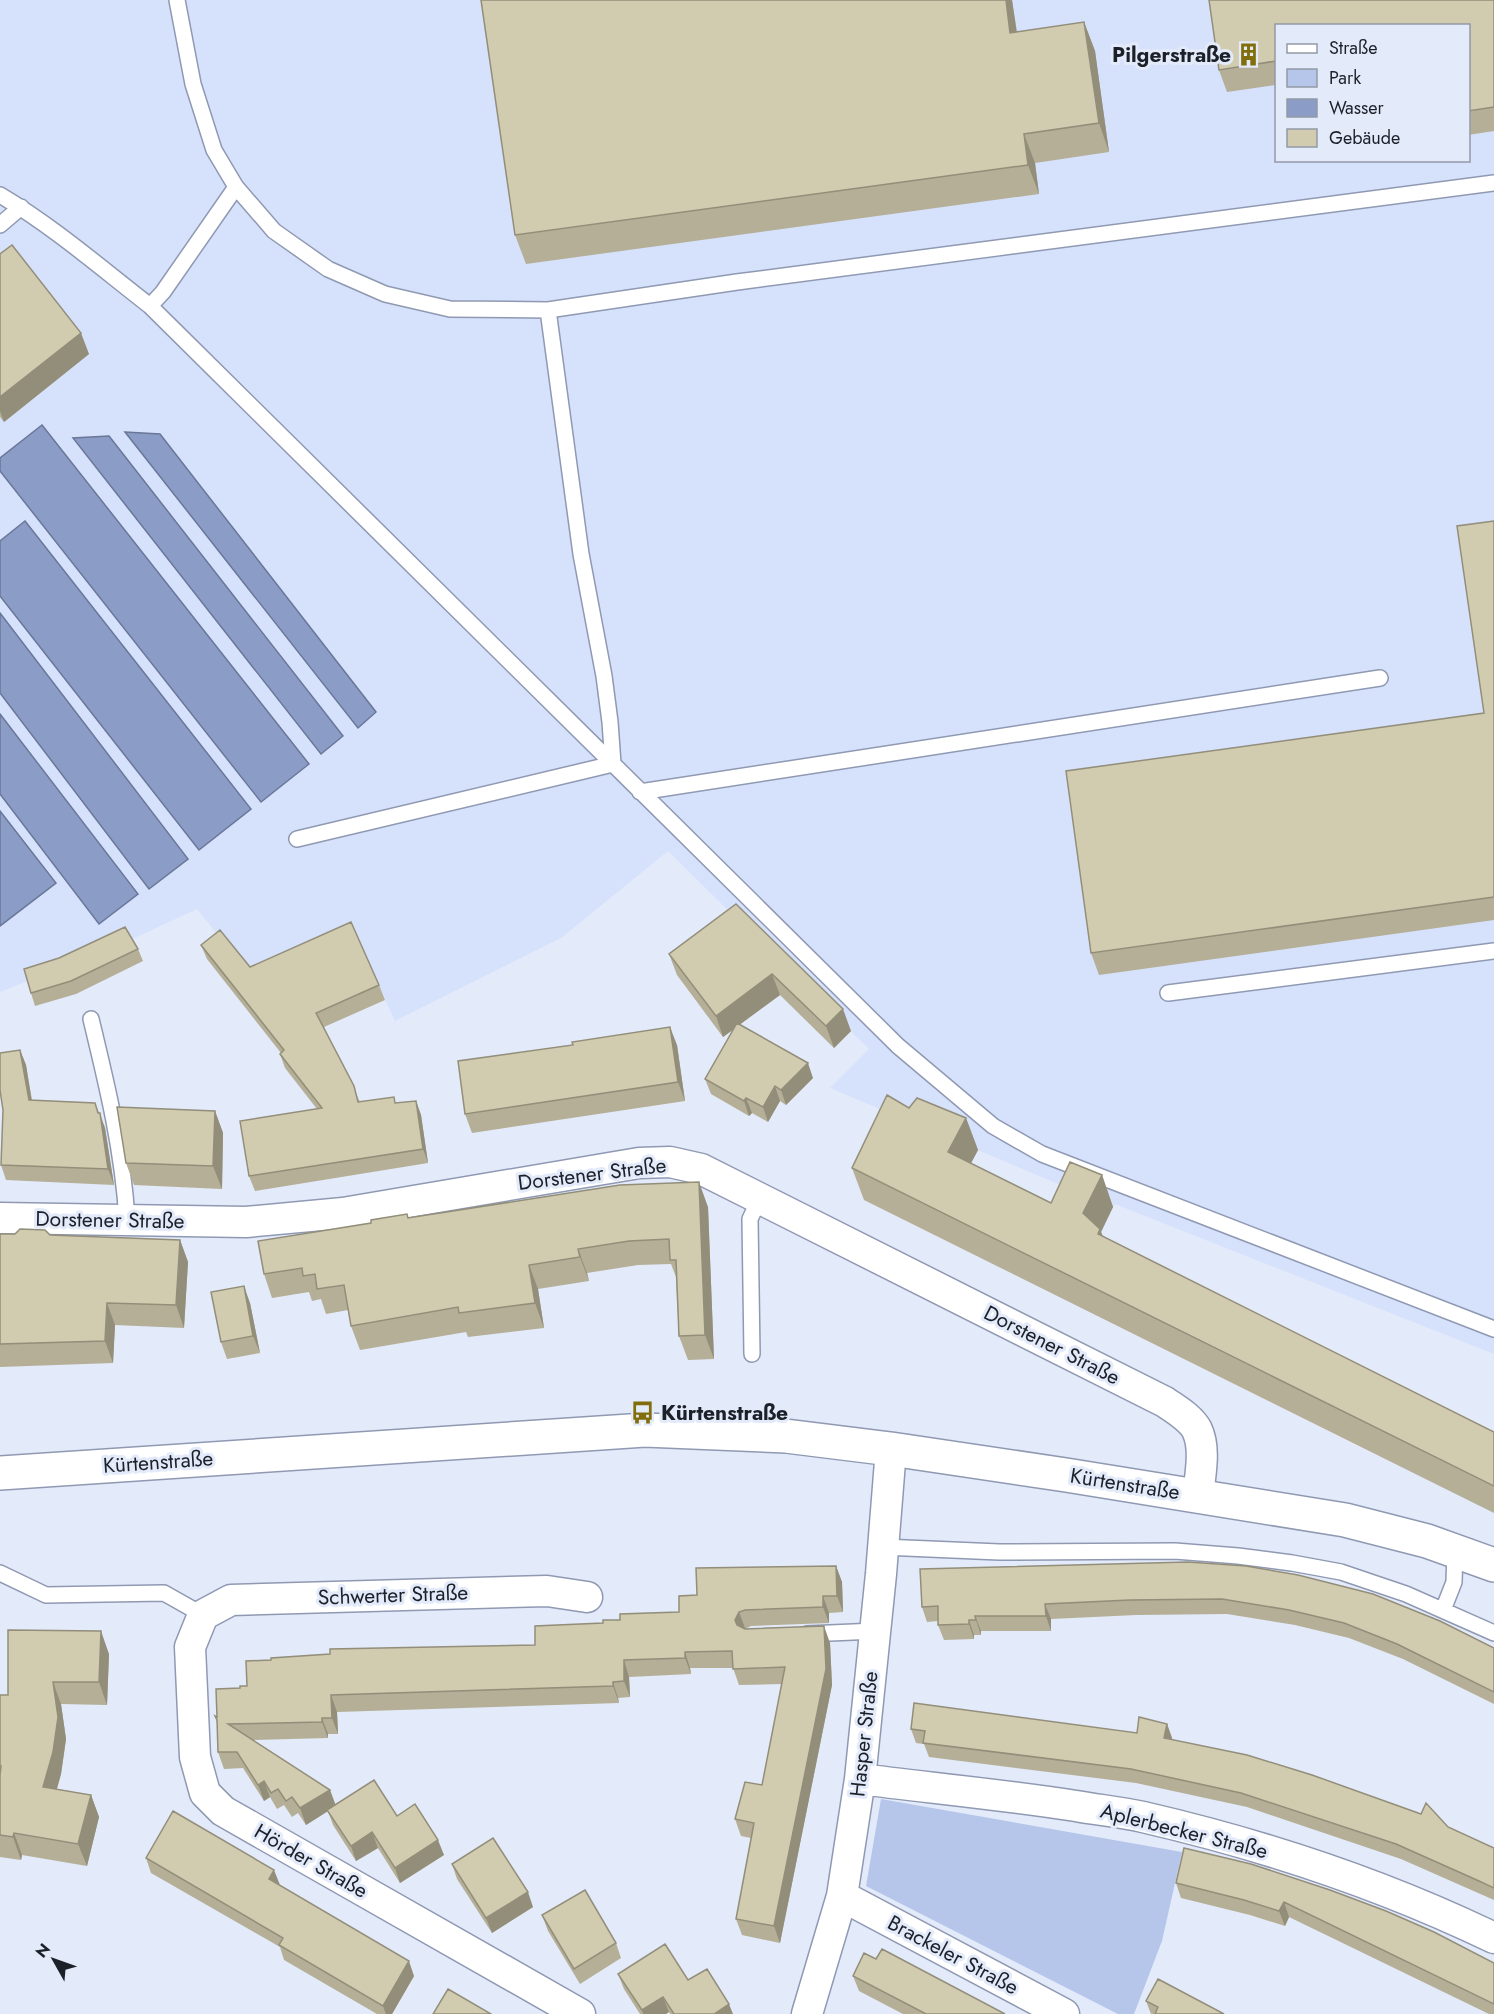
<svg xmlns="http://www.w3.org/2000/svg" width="1494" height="2014" viewBox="0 0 1494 2014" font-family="Jost,sans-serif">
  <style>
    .built { fill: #d6e1fc; fill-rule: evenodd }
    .green { fill: #b6c6eb }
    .water { fill: #8b9cc7; stroke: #6a7798; stroke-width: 1.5 }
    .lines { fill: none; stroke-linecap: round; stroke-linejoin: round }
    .service-casing { stroke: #8f99b2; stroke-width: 18 }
    .minor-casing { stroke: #8f99b2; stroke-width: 33 }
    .secondary-casing { stroke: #8f99b2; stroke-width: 36 }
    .service { stroke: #fff; stroke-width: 15 }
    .minor { stroke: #fff; stroke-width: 30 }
    .secondary { stroke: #fff; stroke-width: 33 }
    .wall { fill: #b4af96 }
    .shaded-wall { fill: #928e7a }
    .building { fill: #d1cbaf; stroke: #928e7a; stroke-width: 1.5 }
    .labels { text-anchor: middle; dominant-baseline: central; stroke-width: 6; stroke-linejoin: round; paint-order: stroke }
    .poi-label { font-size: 21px; font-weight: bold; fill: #1c2029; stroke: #e3eafa; text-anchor: end }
    .street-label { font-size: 21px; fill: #1c2029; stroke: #e3eafa }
  </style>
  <rect width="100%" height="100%" fill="#e3eafa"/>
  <!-- built -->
  <path class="built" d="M0 0H1494V1354L1115 1204 1113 1207 830 1088 869 1049 668 851 561 938 395 1021 356 936 255 981 197 909 130 940 0 992ZM1276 26H1468V160H1276Z"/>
  <!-- green -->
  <path class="green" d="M881 1799 1182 1852 1162 1941 1134 2014H1118L866 1886Z"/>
  <!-- water -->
  <path class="water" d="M42 425 309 764 261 802 0 471V458Z
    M125 432 160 434 376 712 358 728Z
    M109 436 343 736 321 754 73 438Z
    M25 521 251 809 199 850 0 596V541Z
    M0 613 188 859 149 889 0 693Z
    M0 714 138 894 99 924 0 794Z
    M0 811 56 883 0 926Z"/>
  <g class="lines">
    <defs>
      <path id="service" d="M177 0 193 84 214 150 236 187 274 231 328 269 385 294 450 309 548 310 737 282 1494 183
        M0 195C54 227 101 268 150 306L163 292 236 187
        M0 225 21 207
        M150 306 613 764 297 839
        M548 310 581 554 604 676 610 722 613 764 898 1046 993 1126 1042 1154 1494 1329
        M640 792 1380 678
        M1168 993 1494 951
        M91 1019C107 1085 123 1151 127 1220
        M752 1354 750 1219 760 1198
        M883 1547 999 1552 1175 1551 1238 1556 1292 1563 1341 1572 1406 1594 1494 1633
        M0 1573 46 1595 164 1593 203 1615
        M1443 1610 1454 1582 1455 1551
        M807 1634 876 1631"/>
      <path id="minor" d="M0 1218 246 1222 343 1213 639 1163 670 1162 701 1169 1165 1402C1175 1409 1191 1418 1197 1430 1206 1449 1200 1475 1198 1496
        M860 1779C932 1788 1005 1795 1076 1806 1098 1810 1121 1812 1143 1817 1264 1845 1382 1884 1494 1938
        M842 1896 1064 2014
        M580 2014 223 1811 205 1793 195 1757 190 1647 203 1615 231 1600 547 1591 587 1597
        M807 2014 842 1896 860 1779 881 1574 891 1449"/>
      <path id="secondary" d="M0 1473 645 1430 786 1436 891 1449 1066 1475 1345 1520 1427 1541 1494 1565"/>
    </defs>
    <!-- service casing -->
    <use href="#service" class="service-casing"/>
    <!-- minor casing -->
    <use href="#minor" class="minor-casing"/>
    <!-- secondary casing -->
    <use href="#secondary" class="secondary-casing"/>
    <!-- service -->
    <use href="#service" class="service"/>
    <!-- minor -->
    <use href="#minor" class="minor"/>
    <!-- secondary -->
    <use href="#secondary" class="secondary"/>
  </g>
  <!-- wall -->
  <path class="wall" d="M481 0H1012L1017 32 1084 22 1095 51 1109 152 1035 163 1039 194 526 264 515 235Z
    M1209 0H1494V131L1468 135V26H1276V85L1227 92 1219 70Z
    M0 254 89 354 4 422 0 417Z
    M1494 521V920L1099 975 1091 953 1484 713Z
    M736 904 851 1031 834 1048 780 995 740 1024 813 1078 786 1105 780 1101 768 1122 752 1113 749 1116 711 1094 705 1079 734 1029 723 1037 677 975 669 954Z
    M201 945 250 967 379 985 385 1000 324 1027 360 1102 397 1103 416 1101 421 1115 428 1163 255 1191 249 1176 317 1109 285 1068 280 1054 281 1053 207 959Z
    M138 949 143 961 76 994 35 1006 31 993 59 958Z
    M677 1045 685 1101 472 1133 465 1114Z
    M20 1050 26 1065 32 1100 100 1113 105 1128 114 1185 6 1180 1 1165Z
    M909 1108 966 1118 978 1150 971 1163 1051 1203 1102 1175 1113 1207 1101 1232 1103 1236 1494 1432V1513L864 1200 852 1168Z
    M215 1111 223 1133 222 1189 134 1185 126 1163Z
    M708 1207 714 1359 688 1360 679 1336 676 1277 671 1264 638 1265 587 1273 589 1281 538 1289 544 1328 468 1337 466 1332 360 1350 351 1326 348 1310 326 1314 321 1299 312 1301 309 1292 272 1298 264 1274 371 1223 408 1218Z
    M0 1234 180 1240 188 1262 184 1328 115 1325 113 1363 0 1367Z
    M250 1303 260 1353 227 1359 221 1342Z
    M1188 1562 1494 1648V1704L1403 1659 1349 1638 1295 1625 1227 1614 1136 1615 1051 1619V1631H981V1635H974V1639L944 1640 938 1625V1621L927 1622 922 1607Z
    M836 1566 842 1582 843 1612 829 1613V1623L751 1626 745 1629 830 1643 832 1685 780 1943 742 1935 736 1919 751 1838 741 1836 735 1819 762 1785 782 1684 739 1685 733 1668H690L691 1674 629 1677 630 1697 618 1698 619 1703 337 1712 338 1734H328V1738L252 1740 330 1790 335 1805 397 1816 444 1855 400 1883 378 1848 356 1861 333 1825 328 1811 306 1825 298 1813 292 1817 284 1805 277 1809 270 1797 264 1801 243 1768 224 1769 218 1752 217 1723 215 1716 217 1717 240 1688 247 1686 271 1660 535 1645 603 1623 620 1620 679 1612 697 1595Z
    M109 1654 107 1705 61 1704 66 1739 61 1774 57 1789 91 1795 99 1817 87 1866 22 1855 21 1860 0 1857V1695H8Z
    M1167 1724 1172 1738V1740L1448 1827 1494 1848V1900L1401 1859 1247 1807 1136 1783 929 1757 924 1744 916 1743 911 1729 1137 1733Z
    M1184 1848 1494 1963V2014H1489L1289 1917 1285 1926 1250 1915 1181 1898 1176 1883Z
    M146 1858 280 1886 414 1976 392 2014H377L284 1960 280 1947 151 1873Z
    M452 1864 533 1907 492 1933 457 1879Z
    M542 1915 616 1943 621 1958 580 1984 548 1931Z
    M876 1959 1005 2014H903L859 1991 853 1976Z
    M618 1974 688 1980 733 2014H670L669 2012 666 2014H640L624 1989Z
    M1146 2001 1224 2014H1151Z"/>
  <!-- shaded-wall -->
  <path class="shaded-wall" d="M1006 0H1012L1021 62 1010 33Z
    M1084 22 1095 51 1109 152 1099 123Z
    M1024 134 1035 163 1039 194 1028 165Z
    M81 333 89 354 4 422 0 411V397Z
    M772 974 780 995 723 1037 716 1016Z
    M843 1009 851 1031 834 1048 826 1026Z
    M670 1027 677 1045 685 1101 678 1082Z
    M20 1050 26 1065 34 1115 29 1100Z
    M808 1063 813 1078 786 1105 781 1090Z
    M775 1086 780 1101 768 1122 763 1107Z
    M746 1098 752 1113 749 1116 744 1101Z
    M416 1101 421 1115 428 1163 423 1149Z
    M95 1103 105 1128 114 1185 108 1169Z
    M215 1111 223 1133 222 1189 213 1166Z
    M966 1118 978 1150 960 1184 948 1152Z
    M1102 1175 1113 1207 1101 1232 1112 1261 1083 1213Z
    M699 1182 708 1207 714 1359 705 1335Z
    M180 1240 188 1262 184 1328 176 1305Z
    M578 1249 587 1273 589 1281 580 1257Z
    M529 1265 538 1289 544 1328 535 1303Z
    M244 1286 250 1303 260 1353 253 1336Z
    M107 1303 115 1325 113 1363 105 1341Z
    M836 1566 842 1582 843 1612 837 1596Z
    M823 1596 829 1613V1623L823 1607Z
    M1045 1604 1051 1619V1631L1046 1616Z
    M739 1612 745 1628 741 1636 735 1620Z
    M975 1616 981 1631V1635L976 1620Z
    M969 1620 974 1635V1639L969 1624Z
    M824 1626 830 1643 832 1685 780 1943 774 1926Z
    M101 1631 109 1654 107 1705 99 1682Z
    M685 1652 690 1668 691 1674 685 1658Z
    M624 1660 629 1677 630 1697 624 1681Z
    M53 1682 61 1704 66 1739 61 1774 51 1809 43 1787Z
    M613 1682 618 1698 619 1703 613 1686Z
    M331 1695 337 1712 338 1734 332 1718Z
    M322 1718 328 1734V1738L322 1722Z
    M1167 1724 1172 1738 1169 1753 1164 1738Z
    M264 1781 270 1797 264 1801 258 1785Z
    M330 1790 336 1806 306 1825 300 1808Z
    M91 1795 99 1817 87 1866 78 1844Z
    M372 1832 378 1848 356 1861 351 1846Z
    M14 1833 22 1855 21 1860 13 1837Z
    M438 1840 444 1855 400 1883 395 1868Z
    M274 1870 280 1885 269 1879Z
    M528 1892 533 1907 492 1933 486 1918Z
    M1284 1902 1289 1917 1285 1926 1279 1911Z
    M409 1961 414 1976 392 2014H386L383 2006Z
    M663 1997 669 2012 666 2014H643L642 2010Z
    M729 2004 733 2014H714Z"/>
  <!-- building -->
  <path class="building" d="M481 0H1006L1010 33 1084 22 1099 123 1024 134 1028 165 515 235Z
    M1209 0H1494V107L1468 111V26H1276V61L1219 70Z
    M12 245 81 333 0 397V254Z
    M1494 521V897L1091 953 1066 771 1484 713 1457 526Z
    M736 904 843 1009 826 1026 772 974 716 1016 669 954Z
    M351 922 379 985 316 1013 354 1086 358 1102 394 1097 395 1103 416 1101 423 1149 249 1176 240 1121 322 1108 280 1054 284 1050 201 945 220 930 250 967Z
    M125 927 138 949 71 981 31 993 24 969 59 958Z
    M737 1023 808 1063 781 1090 775 1086 763 1107 746 1098 744 1101 705 1079Z
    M670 1027 678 1082 465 1114 458 1061 573 1045 572 1042Z
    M20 1050 29 1100 95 1103 98 1113H100L108 1169 1 1165 3 1110 0 1090V1053Z
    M887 1095 909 1108 917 1098 966 1118 948 1152 1051 1203 1070 1162 1102 1175 1083 1213 1100 1229 1098 1234 1494 1432V1486L852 1168Z
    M117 1107 215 1111 213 1166 126 1163Z
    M699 1182 705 1335 679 1336 676 1260H670L669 1239 629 1241 578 1249 580 1257 529 1265 535 1303 459 1313 458 1307 351 1326 344 1285 317 1289 315 1274 303 1276 302 1268 264 1274 258 1241 371 1223V1220L407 1214 408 1218 620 1185Z
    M20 1229 45 1230 50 1235 180 1240 176 1305 107 1303 105 1341 0 1344V1234H15Z
    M244 1286 253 1336 221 1342 211 1292Z
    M1188 1562 1246 1566 1298 1575 1373 1594 1440 1621 1494 1648V1692L1397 1644 1344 1623 1289 1610 1222 1599 1130 1600 1045 1604 1046 1616H975L976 1620H969V1624L938 1625V1606L922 1607 920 1569Z
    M836 1566 837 1596H823V1607L745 1610 739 1612 735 1620 737 1625 745 1629 824 1626 826 1669 774 1926 736 1919 754 1823 735 1819 745 1782 762 1785 785 1667 733 1669 732 1651 685 1652V1658L624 1660V1681L613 1682V1686L331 1695 332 1718H322V1722L228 1724 330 1790 300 1808 292 1797 286 1801 278 1789 271 1793 264 1781 258 1785 237 1752H218L217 1720 215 1716 217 1717 216 1689 240 1688V1686H247L246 1661 271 1660V1658L330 1654V1649L535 1645V1626L603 1623V1620H620V1614L679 1612V1596L697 1595 696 1568Z
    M8 1630 101 1631 99 1682H53L58 1717 53 1752 43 1787 91 1795 78 1844 14 1833 13 1837 0 1835V1775L1 1766H0V1695H8Z
    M914 1703 1137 1733 1139 1717 1167 1724 1164 1738 1247 1755 1312 1775 1421 1814 1426 1803 1448 1827 1494 1848V1888L1479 1881 1396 1844 1241 1793 1131 1769 923 1743 925 1731 911 1729Z
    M374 1780 397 1816 415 1804 438 1840 395 1868 372 1832 351 1846 327 1810Z
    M173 1811 274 1870 269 1879 409 1961 383 2006 279 1945 283 1938 146 1858Z
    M493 1838 528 1892 486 1918 452 1864Z
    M1184 1848 1251 1864 1330 1890 1386 1911 1434 1932 1494 1963V2004L1284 1902 1279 1911 1244 1900 1176 1883Z
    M585 1890 616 1943 574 1969 542 1915Z
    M665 1944 688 1980 707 1969 729 2004 714 2014H674L663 1997 642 2010 618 1974Z
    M882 1949 1005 2014H926L853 1976 864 1953 876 1959Z
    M1158 1979 1224 2014H1155L1158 2007 1146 2001Z
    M448 1989 491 2014H433Z"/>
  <!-- icons -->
  <defs>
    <symbol id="building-bare" viewBox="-9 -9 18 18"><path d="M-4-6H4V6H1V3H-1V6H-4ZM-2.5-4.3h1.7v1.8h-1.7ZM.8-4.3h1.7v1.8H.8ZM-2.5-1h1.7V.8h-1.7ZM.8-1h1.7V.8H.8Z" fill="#816e0b" stroke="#e3eafa" stroke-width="2.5" paint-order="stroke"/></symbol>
    <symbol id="bus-bare" viewBox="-9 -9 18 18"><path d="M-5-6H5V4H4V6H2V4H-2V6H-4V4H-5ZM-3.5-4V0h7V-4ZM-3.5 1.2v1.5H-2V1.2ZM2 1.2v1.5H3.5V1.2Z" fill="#816e0b" stroke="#e3eafa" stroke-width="2.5" paint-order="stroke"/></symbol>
  </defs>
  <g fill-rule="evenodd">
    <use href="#building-bare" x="1232" y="38" width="33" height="33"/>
    <use href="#bus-bare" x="626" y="1396" width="33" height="33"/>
  </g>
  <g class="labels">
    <!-- poi labels -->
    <g class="poi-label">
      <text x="1231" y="55">Pilgerstraße</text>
      <text x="661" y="1413" text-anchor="start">Kürtenstraße</text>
    </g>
    <!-- street labels -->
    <g class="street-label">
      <text transform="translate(592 1174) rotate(-7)">Dorstener Straße</text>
      <text transform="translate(110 1220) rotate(1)">Dorstener Straße</text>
      <text transform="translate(1052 1345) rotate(27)">Dorstener Straße</text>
      <text transform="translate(158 1462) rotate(-4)">Kürtenstraße</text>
      <text transform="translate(1125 1484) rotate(9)">Kürtenstraße</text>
      <text transform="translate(393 1595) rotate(-2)">Schwerter Straße</text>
      <text transform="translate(864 1734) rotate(-84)">Hasper Straße</text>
      <text transform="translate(1184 1831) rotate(14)">Aplerbecker Straße</text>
      <text transform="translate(311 1861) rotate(30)">Hörder Straße</text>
      <text transform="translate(953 1955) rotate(28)">Brackeler Straße</text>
    </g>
  </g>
  <!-- legend -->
  <rect x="1275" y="24" width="195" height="138" fill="#e3eafa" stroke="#9399a6" stroke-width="1.5"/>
  <rect x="1287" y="44" width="30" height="9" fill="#ffffff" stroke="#9399a6" stroke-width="1.5"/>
  <text x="1329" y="54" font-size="18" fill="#1c2029">Straße</text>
  <rect x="1287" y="69" width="30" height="18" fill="#b6c6eb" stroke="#9399a6" stroke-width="1.5"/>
  <text x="1329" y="84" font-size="18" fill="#1c2029">Park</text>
  <rect x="1287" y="99" width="30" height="18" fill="#8b9cc7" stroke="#9399a6" stroke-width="1.5"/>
  <text x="1329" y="114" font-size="18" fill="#1c2029">Wasser</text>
  <rect x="1287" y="129" width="30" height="18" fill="#d1cbaf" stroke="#9399a6" stroke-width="1.5"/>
  <text x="1329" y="144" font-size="18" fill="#1c2029">Gebäude</text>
  <!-- north arrow -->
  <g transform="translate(54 1960) rotate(310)" stroke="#e3eafa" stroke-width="4.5" paint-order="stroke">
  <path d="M0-4.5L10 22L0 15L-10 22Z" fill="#1c2029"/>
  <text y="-9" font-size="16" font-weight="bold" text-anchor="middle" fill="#1c2029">N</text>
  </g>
</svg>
